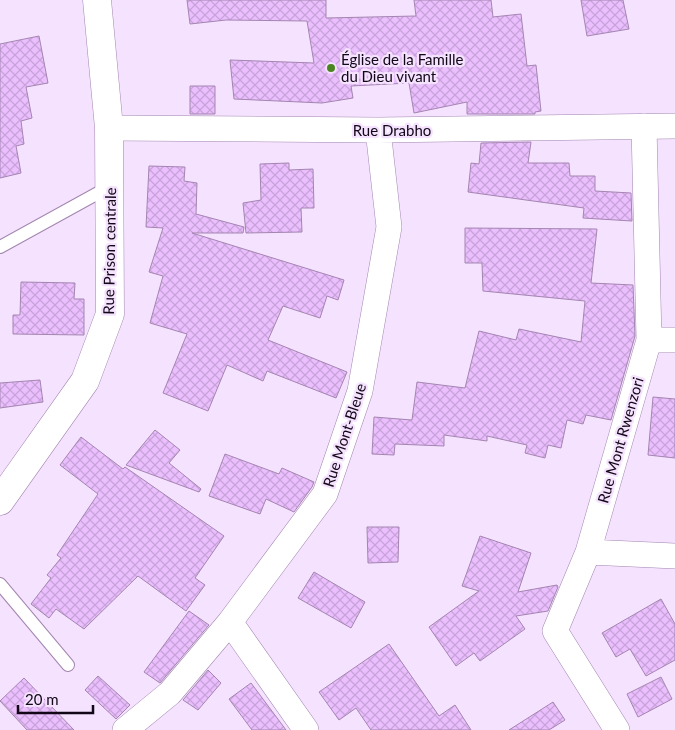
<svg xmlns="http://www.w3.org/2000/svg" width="675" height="730" viewBox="0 0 675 730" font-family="Lato,sans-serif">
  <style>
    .building { fill: url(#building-cross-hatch); stroke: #a485b1 }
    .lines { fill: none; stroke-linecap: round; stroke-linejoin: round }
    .lane-casing { stroke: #a385b0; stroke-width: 14 }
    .street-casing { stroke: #a385b0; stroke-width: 26 }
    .secondary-casing { stroke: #a385b0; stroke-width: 29 }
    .lane { stroke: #fff; stroke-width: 12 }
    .street { stroke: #fff; stroke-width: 25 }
    .secondary { stroke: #fff; stroke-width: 28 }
    .poi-dot { fill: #4b8521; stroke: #f5e2fe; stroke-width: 2 }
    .labels { text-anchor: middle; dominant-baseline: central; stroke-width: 4.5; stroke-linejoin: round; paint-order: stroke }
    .poi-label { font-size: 15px; fill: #120716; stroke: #f5e2fe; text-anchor: start }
    .street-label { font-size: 15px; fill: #120716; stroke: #f5e2fe }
  </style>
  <defs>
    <pattern id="building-cross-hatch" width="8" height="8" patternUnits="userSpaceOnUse" patternTransform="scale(1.25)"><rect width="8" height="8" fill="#ebbffe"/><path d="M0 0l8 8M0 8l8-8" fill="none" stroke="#c8a3d9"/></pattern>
  </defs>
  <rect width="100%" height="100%" fill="#f5e2fe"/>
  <!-- building -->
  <path class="building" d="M187 0H326V18L416 16 414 0H491L493 17 521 14 527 66 536 65 541 111 535 112V114H467V102L414 113 409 83 351 86 353 98 322 103 234 99 230 60 314 63 307 21 226 20 190 24Z
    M581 0H623L629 29 587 36Z
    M39 36 48 83 26 87 32 118 21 121 24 144 16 146 21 173 0 178V44Z
    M190 86H215V114H190Z
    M531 142 528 163H569L570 176H595V191L631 193 632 221 583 218 584 208 468 192 471 163 479 164 481 143Z
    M289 163V170L313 169 314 208H301L302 232 246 233 243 203 261 200 260 164Z
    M149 166 185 167 184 181 197 183 196 214 244 227 243 233H192L344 280 338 300 327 296 320 318 283 306 268 340 347 372 336 398 267 371 263 381 227 365 208 411 163 393 187 334 150 323 163 276 149 272 163 228 146 227Z
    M465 228 597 229 591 283 633 285 635 336 611 420 586 415 583 424 567 420 561 448 548 445 545 458 525 453 527 445 487 436V441L444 435V446L395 444 394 455 372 454 374 417 412 420 417 382 465 388 479 331 516 340 519 329 581 342 585 301 483 291 482 263H465Z
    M21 282 75 283 74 299H84V335L13 334V315H20Z
    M40 380 43 402 0 408V383Z
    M653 397 675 399V458L648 455Z
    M155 430 180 450 169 463 201 489 199 492 126 465Z
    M81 437 123 469 125 467 224 536 195 578 205 585 186 611 138 576 84 629 56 609 49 618 31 604 51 578 47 575 61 558 57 555 98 494 60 465Z
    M225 454 279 474 282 468 314 482 312 487 294 512 266 499 260 514 209 496Z
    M367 527H399L398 562 368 563Z
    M480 536 531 553 518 592 557 585 558 587 548 611 516 616 525 629 480 661 474 653 456 666 429 627 479 591 462 586Z
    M314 572 365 602 351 628 298 598Z
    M661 599 675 624V660L646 676 630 649 616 657 602 633Z
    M189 611 209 625 160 683 144 672Z
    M389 644 439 716 455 705 471 730H371L356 708 339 720 319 692Z
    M208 670 221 683 198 710 183 700Z
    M98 676 130 705 116 719 85 690Z
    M661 677 672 699 638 717 627 694Z
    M24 678 74 730H27L0 701Z
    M251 683 286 730H252L229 699Z
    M553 702 565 720 549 730H509Z"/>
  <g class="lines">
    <defs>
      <path id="lane" d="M0 247 109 187
        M0 584 68 665"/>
      <path id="street" d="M109 128 378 130 675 126
        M649 340H675
        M588 552 675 556
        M125 730 170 693 230 622
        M306 730 230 622 325 494 360 391 389 227 378 130
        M617 730 555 631 588 552 649 340 644 126"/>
      <path id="secondary" d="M0 501 85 381 110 314 109 128 97 0"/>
    </defs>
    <!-- lane casing -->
    <use href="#lane" class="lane-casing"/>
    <!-- street casing -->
    <use href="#street" class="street-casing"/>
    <!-- secondary casing -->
    <use href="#secondary" class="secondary-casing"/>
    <!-- lane -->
    <use href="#lane" class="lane"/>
    <!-- street -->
    <use href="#street" class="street"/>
    <!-- secondary -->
    <use href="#secondary" class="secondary"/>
  </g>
  <!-- markers -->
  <circle class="poi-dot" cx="331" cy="68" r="5"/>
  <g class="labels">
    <!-- poi labels -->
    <g class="poi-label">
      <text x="341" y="59">Église de la Famille<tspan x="341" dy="17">du Dieu vivant</tspan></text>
    </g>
    <!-- street labels -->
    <g class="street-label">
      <text x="392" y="130">Rue Drabho</text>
      <text transform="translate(109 251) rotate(-89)">Rue Prison centrale</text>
      <text transform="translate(344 435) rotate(-72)">Rue Mont-Bleue</text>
      <text transform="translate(620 440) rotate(-74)">Rue Mont Rwenzori</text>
    </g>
  </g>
  <!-- scale -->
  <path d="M18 705v8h75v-8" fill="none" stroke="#120716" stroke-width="2.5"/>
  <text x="25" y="705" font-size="15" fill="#120716" stroke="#f5e2fe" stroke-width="4" paint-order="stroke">20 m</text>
</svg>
